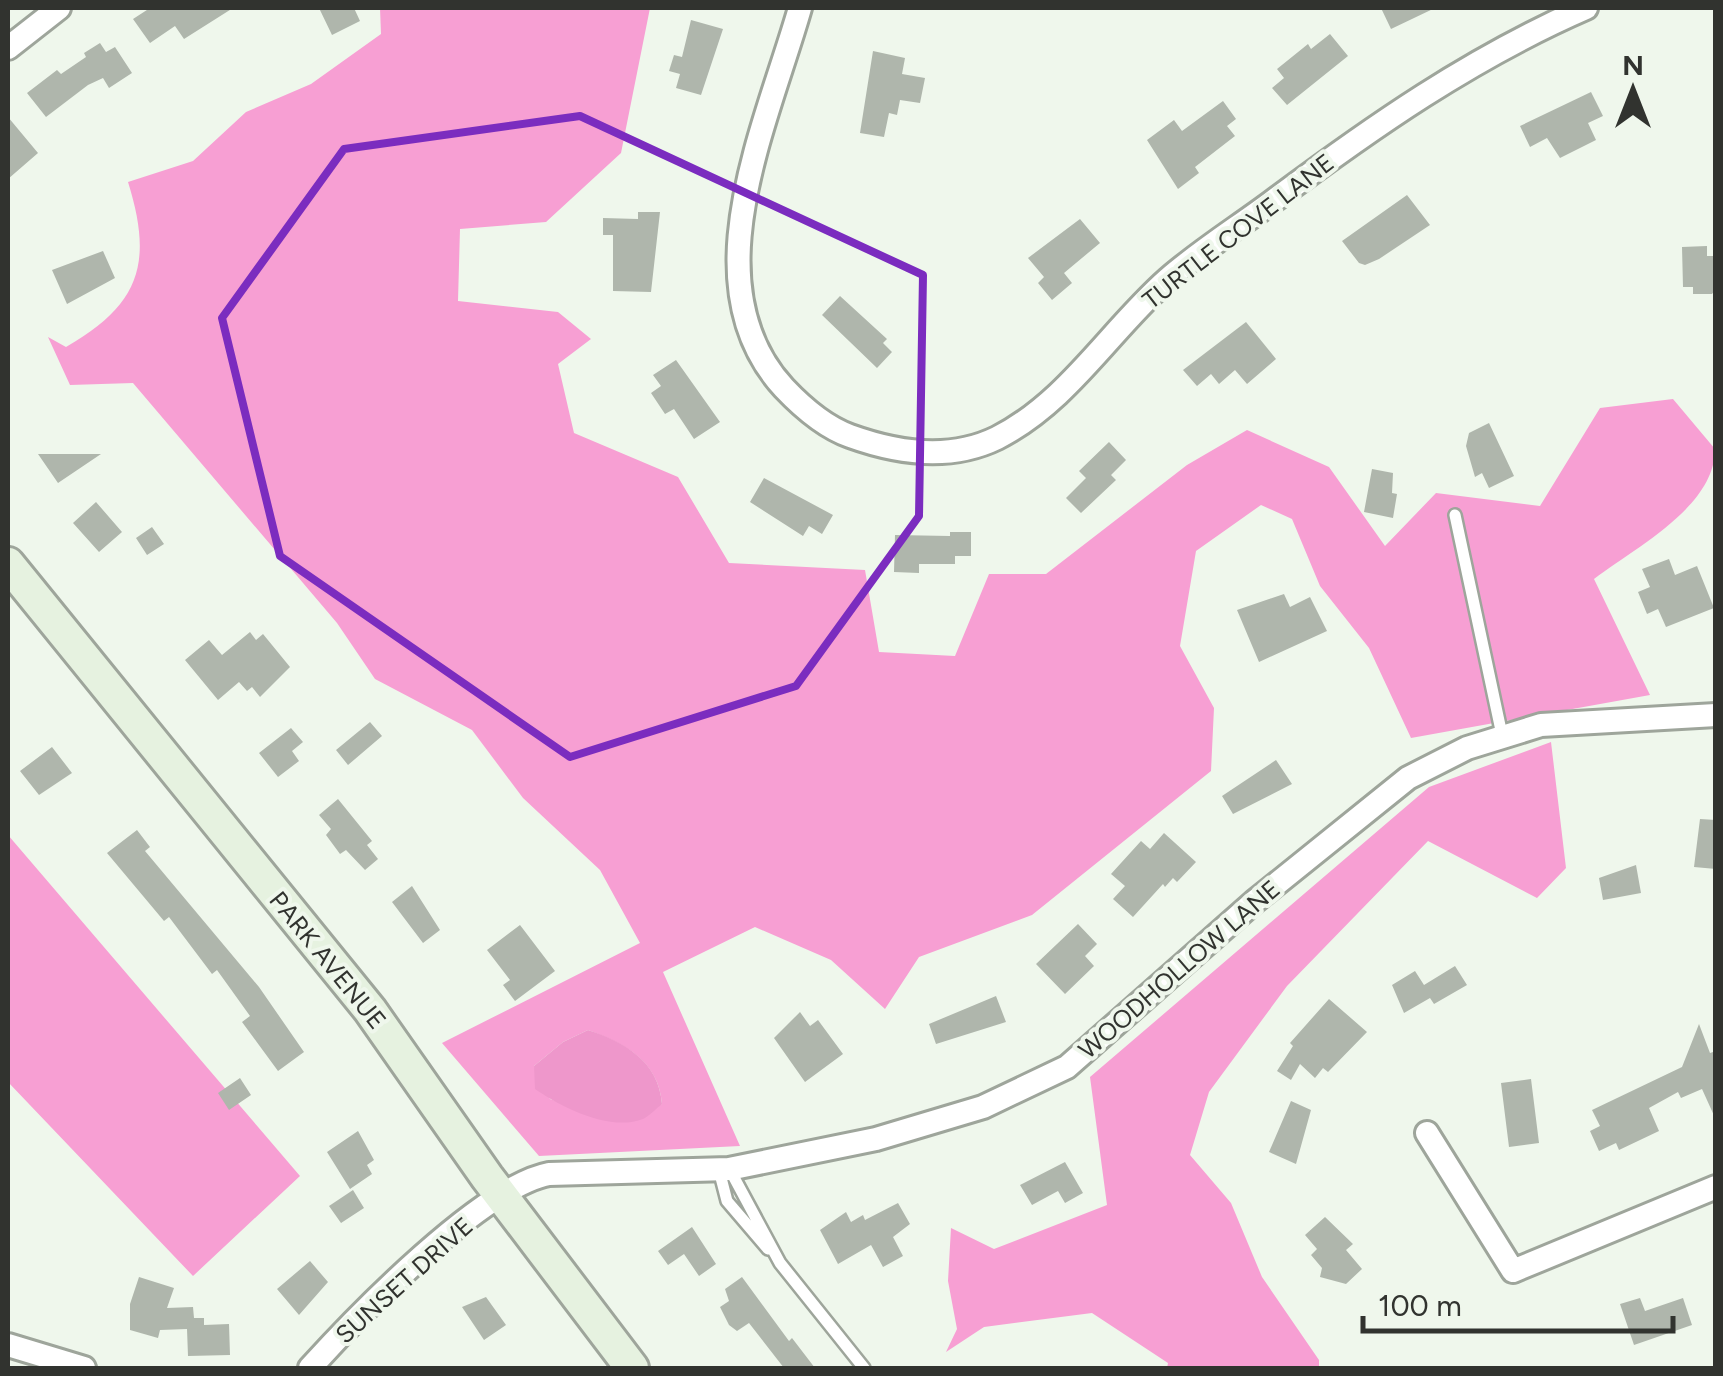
<svg xmlns="http://www.w3.org/2000/svg" width="1723" height="1376" viewBox="0 0 1723 1376" font-family="Figtree,sans-serif">
  <style>
    .forest { fill: #f79fd3; fill-rule: evenodd }
    .water { fill: #ee97cb }
    .building { fill: #afb6ac }
    .lines { fill: none; stroke-linecap: round; stroke-linejoin: round }
    .service-casing { stroke: #9ea59b; stroke-width: 16 }
    .minor-casing { stroke: #9ea59b; stroke-width: 28 }
    .secondary-casing { stroke: #9ea59b; stroke-width: 38 }
    .service { stroke: #fff; stroke-width: 11 }
    .minor { stroke: #fff; stroke-width: 22 }
    .secondary { stroke: #e6f2e0; stroke-width: 32 }
    .marked { fill: none; stroke: #7b2cbf; stroke-width: 8; stroke-linejoin: round }
    .labels { text-anchor: middle; dominant-baseline: central; stroke-width: 8; stroke-linejoin: round; paint-order: stroke }
    .street-label { font-size: 25px; fill: #31332f; stroke: #eff7ec }
  </style>
  <rect width="100%" height="100%" fill="#eff7ec"/>
  <!-- forest -->
  <path class="forest" d="M380 8H650L621 153 546 222 460 229 458 301 558 312 591 339 558 364 574 433 678 477 729 563 865 570 879 652 955 656 989 574H1046L1187 465 1247 430 1329 467 1385 546 1436 493 1540 506 1600 408 1673 399 1715 449C1715 507 1636 547 1594 579L1650 695 1411 738 1369 648 1320 586 1292 519 1261 505 1196 551 1180 646 1214 708 1211 771 1032 915 919 957 885 1009 831 960 755 927 663 972 740 1146 539 1156 442 1043 640 943 600 870 523 798 472 730 375 679 337 623 133 383 70 385 48 337 66 347C141 304 153 262 128 182L193 161 246 112 311 84 381 34ZM588 1030C624 1043 659 1061 662 1104L612 1121 550 1099 534 1066 563 1042Z
    M1551 742 1566 868 1537 898 1428 841 1287 986 1209 1092 1190 1155 1231 1203 1262 1277 1319 1360V1368H1167L1168 1363 1092 1313 984 1327 946 1352 957 1329 948 1281 951 1228 994 1249 1107 1205 1090 1077 1429 787Z
    M8 835 300 1176 193 1276 8 1082Z"/>
  <!-- water -->
  <path class="water" d="M588 1030C624 1042 659 1061 662 1104 657 1108 649 1116 643 1119 610 1132 561 1107 535 1089L534 1066 563 1042Z"/>
  <!-- building -->
  <path class="building" d="M150 8H233L184 39 175 26 150 43 133 19Z
    M319 8H354L360 21 332 35Z
    M1381 8H1435L1391 29Z
    M691 20 723 29 701 95 676 88 680 74 669 71 674 55 682 57Z
    M1330 34 1348 56 1287 105 1272 88 1284 78 1277 69 1308 44 1311 49Z
    M100 43 106 52 115 47 132 73 109 88 103 78 88 85 46 117 27 93 57 70 61 74 86 57 84 53Z
    M873 51 905 58 902 74 925 78 920 103 900 100 897 115 889 113 884 137 860 133Z
    M1591 92 1603 116 1588 123 1596 140 1560 158 1547 138 1530 147 1520 126Z
    M1223 101 1236 119 1227 126 1235 136 1195 167 1199 173 1178 189 1147 140 1174 120 1182 131Z
    M8 117 38 153 8 179Z
    M1407 195 1430 225 1379 259 1365 265 1359 263 1342 241Z
    M638 212H660L651 292 613 291V235H603V218L638 219Z
    M1080 219 1100 243 1064 273 1072 283 1052 300 1038 283 1044 277 1028 258Z
    M1707 246V256H1716V289L1712 294H1693V287H1683L1682 247Z
    M103 251 115 278 67 304 52 270Z
    M840 296 887 339 883 343 892 352 877 368 822 315Z
    M1246 322 1276 359 1247 384 1235 370 1219 384 1211 374 1197 386 1183 370Z
    M676 360 720 422 694 439 674 409 665 414 651 393 661 386 653 375Z
    M1489 423 1514 476 1489 488 1482 473 1475 477 1466 446 1469 433Z
    M1109 442 1126 460 1111 475 1116 480 1081 513 1066 498 1086 478 1079 471Z
    M38 454H101L58 483Z
    M1372 469 1393 473 1392 493 1397 494 1393 518 1364 512Z
    M764 478 833 515 822 534 809 526 803 536 750 502Z
    M96 502 122 532 99 552 73 523Z
    M152 527 164 544 147 555 136 538Z
    M950 532H971V556H955V564H919V573L894 572 895 535 950 536Z
    M1669 559 1675 575 1697 566 1714 608 1666 627 1658 609 1647 614 1638 592 1650 587 1642 569Z
    M1284 594 1290 607 1310 597 1327 631 1259 662 1237 610Z
    M250 632 256 640 263 634 290 667 260 697 252 687 247 691 239 682 218 700 185 660 209 640 222 655Z
    M370 722 382 736 348 765 336 750Z
    M291 728 303 742 292 751 299 761 278 777 259 753Z
    M52 747 72 773 39 795 20 771Z
    M1276 760 1292 784 1233 814 1222 796Z
    M338 799 372 841 367 845 378 859 365 870 346 850 340 854 326 835 331 829 319 815Z
    M1700 819 1716 820V869L1694 867Z
    M137 830 150 847 145 851 259 987 304 1052 278 1071 242 1022 250 1016 217 970 212 974 169 917 164 921 107 853Z
    M1164 833 1196 862 1177 882 1173 878 1165 887 1163 884 1133 917 1113 899 1125 886 1111 874 1141 841 1150 849Z
    M1636 865 1641 893 1603 900 1599 878Z
    M412 886 440 930 423 943 392 902Z
    M1078 924 1097 944 1085 956 1094 966 1065 994 1036 964Z
    M520 925 555 971 515 1001 503 985 510 980 487 950Z
    M1455 966 1467 985 1434 1004 1430 998 1404 1013 1392 985 1415 971 1424 985Z
    M996 996 1006 1022 936 1044 929 1024Z
    M1329 999 1367 1032 1328 1072 1323 1068 1315 1078 1300 1064 1291 1080 1277 1071 1293 1046 1290 1043Z
    M800 1012 810 1026 818 1020 843 1054 805 1082 774 1038Z
    M1699 1024 1710 1053 1716 1051V1120L1702 1089 1681 1098 1678 1092 1649 1108 1659 1131 1619 1150 1616 1143 1599 1151 1590 1131 1600 1126 1592 1110 1682 1067Z
    M240 1078 251 1095 229 1110 218 1093Z
    M1531 1079 1539 1143 1509 1147 1501 1083Z
    M1291 1101 1311 1110 1296 1164 1269 1152Z
    M358 1131 374 1160 367 1165 372 1174 350 1189 327 1152Z
    M1065 1162 1083 1193 1065 1203 1058 1191 1032 1205 1020 1185Z
    M353 1190 364 1208 341 1223 329 1206Z
    M898 1203 910 1224 893 1237 903 1256 883 1267 871 1245 838 1264 820 1230 846 1212 851 1222 863 1215 865 1220Z
    M1325 1217 1353 1244 1346 1250 1362 1269 1346 1284 1320 1277 1322 1268 1311 1255 1317 1249 1305 1235Z
    M692 1227 716 1264 699 1276 684 1254 668 1265 658 1251Z
    M310 1261 328 1282 299 1315 277 1289Z
    M139 1277 174 1288 167 1308 193 1307 194 1318H204V1325L229 1324 230 1355 188 1356 187 1329 160 1330 158 1338 130 1330V1304Z
    M742 1277 789 1341 792 1338 815 1368H784L749 1323 737 1331 729 1325 720 1307 729 1301 725 1289Z
    M486 1297 506 1325 484 1340 462 1307Z
    M1640 1298 1645 1311 1683 1298 1692 1325 1634 1345 1620 1304Z"/>
  <g class="lines">
    <defs>
      <path id="service" d="M1455 515 1502 735
        M719 1170 727 1201 768 1249
        M730 1170 780 1263 864 1368"/>
      <path id="minor" d="M800 8C767 124 689 285 784 388 802 407 825 427 850 436 897 453 950 461 997 438 1068 402 1110 330 1168 279 1200 251 1237 228 1272 202 1371 128 1471 58 1586 8
        M8 48 59 8
        M1427 1133 1513 1271 1716 1187
        M8 1345 84 1368
        M310 1368C358 1315 482 1187 549 1174L729 1169 876 1139 983 1107 1067 1067 1254 902 1408 778 1467 748 1541 725 1716 715"/>
      <path id="secondary" d="M8 564 370 1010 487 1177 632 1368"/>
    </defs>
    <!-- service casing -->
    <use href="#service" class="service-casing"/>
    <!-- minor casing -->
    <use href="#minor" class="minor-casing"/>
    <!-- secondary casing -->
    <use href="#secondary" class="secondary-casing"/>
    <!-- service -->
    <use href="#service" class="service"/>
    <!-- minor -->
    <use href="#minor" class="minor"/>
    <!-- secondary -->
    <use href="#secondary" class="secondary"/>
  </g>
  <!-- marked area -->
  <path class="marked" d="M580 116 923 275 919 516 796 686 570 757 280 556 222 318 344 149Z"/>
  <g class="labels">
    <!-- street labels -->
    <g class="street-label">
      <text transform="translate(1238 231) rotate(-38)">TURTLE COVE LANE</text>
      <text transform="translate(328 960) rotate(51)">PARK AVENUE</text>
      <text transform="translate(1179 969) rotate(-41)">WOODHOLLOW LANE</text>
      <text transform="translate(404 1280) rotate(-42)">SUNSET DRIVE</text>
    </g>
  </g>
  <!-- border -->
  <rect width="1723" height="1376" fill="none" stroke="#31332f" stroke-width="20"/>
  <!-- north arrow -->
  <g transform="translate(1633 90)" stroke="#eff7ec" stroke-width="8" paint-order="stroke">
  <path d="M0-8L18 38L0 25L-18 38Z" fill="#31332f"/>
  <text y="-15" font-size="28" font-weight="bold" text-anchor="middle" fill="#31332f">N</text>
  </g>
  <!-- scale -->
  <path d="M1363 1316v15h310v-15" fill="none" stroke="#31332f" stroke-width="5"/>
  <text x="1378" y="1316" font-size="30" fill="#31332f" stroke="#eff7ec" stroke-width="8" paint-order="stroke">100 m</text>
</svg>
